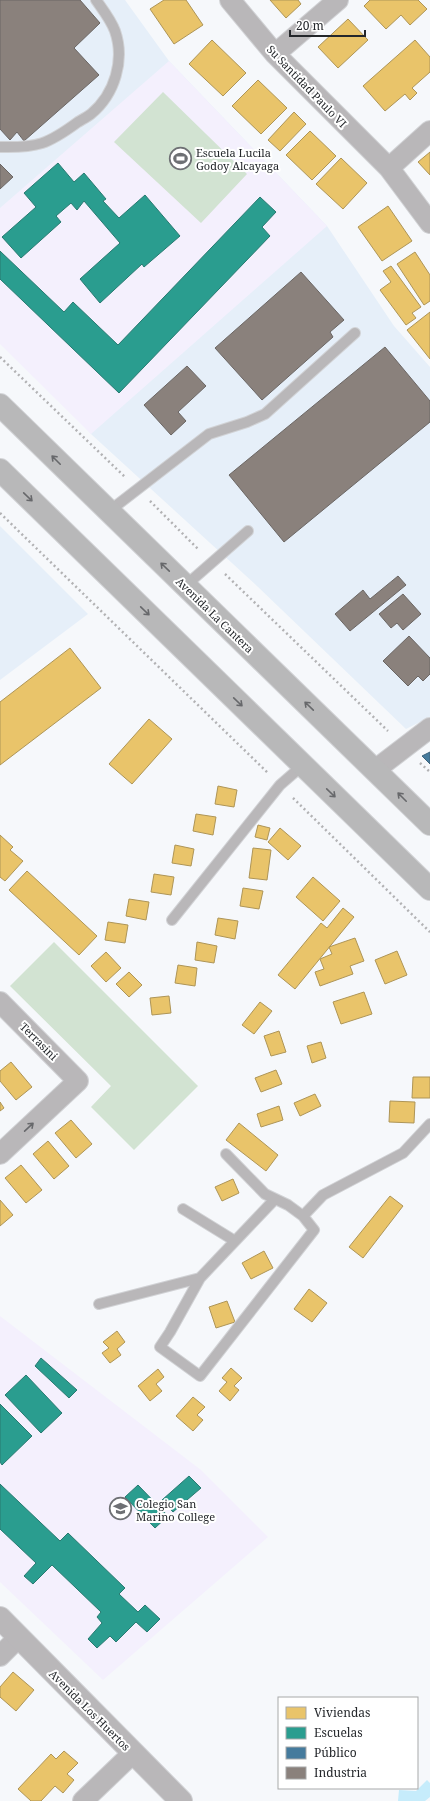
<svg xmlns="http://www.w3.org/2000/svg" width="430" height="1801" viewBox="0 0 430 1801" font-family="'Noto Serif',serif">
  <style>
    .built { fill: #e6eff9 }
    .education { fill: #f4f0fd }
    .green { fill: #d2e3d2 }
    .water { fill: #c6ecfb }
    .homes { fill: #e9c46a; stroke: #ae9557 }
    .schools { fill: #2a9d8f; stroke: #287a71 }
    .public { fill: #457b9d; stroke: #3b627b }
    .industry { fill: #8a817c; stroke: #6b6664 }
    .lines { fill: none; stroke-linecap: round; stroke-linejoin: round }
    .service-casing { stroke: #d1d2d5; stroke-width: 12 }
    .minor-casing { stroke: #d1d2d5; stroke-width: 22 }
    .tertiary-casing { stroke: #d1d2d5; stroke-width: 24 }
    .trunk-casing { stroke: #d1d2d5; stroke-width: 24 }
    .path { stroke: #b2b2b4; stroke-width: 2.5; stroke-dasharray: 2 3; stroke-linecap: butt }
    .service { stroke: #b9b7b9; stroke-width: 10 }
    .minor { stroke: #b9b7b9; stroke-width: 20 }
    .tertiary { stroke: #b9b7b9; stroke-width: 22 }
    .trunk { stroke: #b8b8b9; stroke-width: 22 }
    .oneway { stroke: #67686b }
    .labels { text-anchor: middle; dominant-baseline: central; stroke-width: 4; stroke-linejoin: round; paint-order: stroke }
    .street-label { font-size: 11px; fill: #24272b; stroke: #fff }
    .poi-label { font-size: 11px; fill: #24272b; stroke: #fff; text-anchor: start }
  </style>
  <rect width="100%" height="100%" fill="#f6f8fb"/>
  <!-- built -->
  <path class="built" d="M0 0H125L169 61 327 226 394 326 430 367V717L406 729 257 586 91 434 49 386 0 339Z
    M0 526 88 614 0 680Z"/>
  <!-- education -->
  <path class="education" d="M169 61 327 226 91 434 0 344V208Z
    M0 1316 201 1470 268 1537 103 1680 0 1582Z"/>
  <!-- green -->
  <path class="green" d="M163 92 247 174 201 223 114 142Z
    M54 942 198 1086 134 1150 91 1107 111 1086 10 986Z"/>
  <!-- water -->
  <path class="water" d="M427 1780 430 1783V1797L425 1801H398L399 1790 416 1791Z"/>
  <!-- homes -->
  <path class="homes" d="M164 0H186L203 25 174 44 150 9Z
    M270 0H298L301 4 286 18Z
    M370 0H418L427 9 410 25 401 15 386 29 364 6Z
    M348 19 368 40 338 68 318 47Z
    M212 40 246 73 223 96 189 64Z
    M415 40 430 57V72L412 88 417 93 410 100 405 94 385 111 363 86Z
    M258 80 287 108 261 134 232 106Z
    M294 112 306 124 280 151 268 140Z
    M310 131 336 156 312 180 286 155Z
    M430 152V175L418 162Z
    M341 158 367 183 343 209 316 184Z
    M388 206 412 241 382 261 358 227Z
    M415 252 430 275V301L424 305 397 264Z
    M391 266 421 307 412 313 416 318 406 325 380 290 391 282 383 271Z
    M430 312V359L407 330Z
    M70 648 101 688 0 765V702Z
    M149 719 172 739 132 784 109 764Z
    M218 786 237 790 234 807 215 804Z
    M196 814 216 817 213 835 193 831Z
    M258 825 270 828 267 840 255 837Z
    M280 828 301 846 288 860 268 842Z
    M0 835 13 847 10 850 23 861 5 881 0 877Z
    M175 845 194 849 191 866 172 863Z
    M253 848 271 850 267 880 249 878Z
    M27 871 97 936 79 955 9 890Z
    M154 874 174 877 171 895 151 892Z
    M313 877 340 901 323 921 296 897Z
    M243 888 263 891 259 909 240 906Z
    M129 899 149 902 146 920 126 916Z
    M343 908 354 917 295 989 278 975 321 923 327 928Z
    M218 918 238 921 235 939 215 935Z
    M108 922 128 925 125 943 105 940Z
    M355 938 364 961 350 966 353 974 320 986 315 972 324 969 320 959 332 954 329 947Z
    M197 942 217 946 214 963 195 960Z
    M397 951 407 975 385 984 375 960Z
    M106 952 121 968 106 982 91 966Z
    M178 965 197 968 195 986 175 983Z
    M129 972 142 985 129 997 116 984Z
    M364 992 372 1014 341 1024 333 1002Z
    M169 996 171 1013 152 1015 150 998Z
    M260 1002 272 1011 254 1034 242 1025Z
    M279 1031 286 1052 271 1056 264 1036Z
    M321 1042 326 1058 312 1063 307 1046Z
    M11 1062 32 1087 16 1100 0 1081V1071Z
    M276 1070 282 1084 261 1092 255 1078Z
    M413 1077H430V1098H412Z
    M315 1094 321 1106 300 1116 294 1103Z
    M390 1101 415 1102 414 1123 389 1122Z
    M0 1102 4 1108 0 1111Z
    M279 1106 283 1120 261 1127 257 1114Z
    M71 1120 92 1144 76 1158 55 1133Z
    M239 1123 278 1155 266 1171 226 1140Z
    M48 1141 69 1166 54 1179 33 1154Z
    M21 1165 42 1190 26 1203 5 1178Z
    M233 1179 239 1193 222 1201 215 1187Z
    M390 1196 403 1206 363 1258 349 1247Z
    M0 1200 13 1215 0 1226Z
    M264 1251 273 1268 251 1279 242 1263Z
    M309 1289 327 1303 312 1322 294 1309Z
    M227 1301 235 1322 216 1328 209 1307Z
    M117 1331 125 1342 117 1349 121 1355 110 1363 102 1353 109 1348 103 1342Z
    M231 1368 242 1378 234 1386 239 1390 230 1401 219 1391 227 1382 222 1378Z
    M158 1369 164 1377 156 1384 162 1391 150 1401 138 1386Z
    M193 1397 205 1407 197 1415 203 1420 193 1431 176 1416Z
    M13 1672 34 1690 16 1711 0 1697V1687Z
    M64 1751 78 1763 67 1774 74 1780 63 1793 55 1786 41 1801H31L18 1789 51 1754 56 1759Z"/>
  <!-- schools -->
  <path class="schools" d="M58 163 74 182 84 173 106 199 103 201 119 218 145 195 180 236 144 267 142 264 100 303 80 279 120 243 84 201 77 210 71 203 56 216 61 222 21 258 2 237 36 207 24 193Z
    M260 197 276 212 262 227 270 236 119 393 0 279V251L64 312 73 302 118 345Z
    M41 1358 77 1390 69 1398 35 1366Z
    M26 1375 62 1413 41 1433 5 1395Z
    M0 1404 32 1436 2 1465 0 1462Z
    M189 1476 201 1488 173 1512 162 1500Z
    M0 1484 60 1541 68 1533 125 1588 119 1594 138 1612 145 1605 160 1619 147 1632 136 1622 116 1642 110 1636 97 1648 88 1639 102 1623 97 1617 101 1612 52 1565 33 1584 24 1576 36 1563 0 1529Z
    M138 1485 168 1516 155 1528 125 1497Z"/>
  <!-- public -->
  <path class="public" d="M430 752V764L422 756Z"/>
  <!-- industry -->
  <path class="industry" d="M0 0H80L100 23 74 48 99 75 24 141 17 132 10 140 0 129Z
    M0 164 13 177 0 189Z
    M301 272 344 320 330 332 333 337 262 400 215 348Z
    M385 347 430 401V422L284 542 229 475Z
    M187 366 206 386 178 412 186 421 171 435 144 405Z
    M398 576 406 585 350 631 335 614 363 590 370 599Z
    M403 594 421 614 403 630 397 623 391 628 379 614Z
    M409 636 430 658V674L423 681 418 676 408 686 383 661Z"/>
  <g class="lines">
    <defs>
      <path id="service" d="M0 147C38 148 48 144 78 122 83 119 87 117 91 114 115 94 125 60 115 31 111 20 103 10 96 0
        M108 512 209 434 247 422 265 414 355 333
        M185 586 248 531
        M172 920 280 785 303 765
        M226 1154 265 1194 288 1205 303 1216 323 1195 403 1153 430 1124
        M275 1199 200 1278 170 1332 160 1347 200 1376 314 1230 303 1216
        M183 1209 235 1241
        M99 1304 200 1278"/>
      <path id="minor" d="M230 0 275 54 389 168 430 223
        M275 54 338 0
        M389 168 430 131
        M375 770 430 728
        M0 1002 78 1081 0 1154
        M0 1656 19 1637
        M83 1801 133 1753"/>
      <path id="tertiary" d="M0 1618 181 1801"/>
      <path id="trunk" d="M0 405 430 824
        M0 470 430 889"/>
    </defs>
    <!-- service casing -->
    <use href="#service" class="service-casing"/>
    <!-- minor casing -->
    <use href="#minor" class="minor-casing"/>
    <!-- tertiary casing -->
    <use href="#tertiary" class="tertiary-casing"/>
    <!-- trunk casing -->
    <use href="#trunk" class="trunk-casing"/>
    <!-- path -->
    <path class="path" d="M0 357 125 477
      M150 501 199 550
      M0 513 268 773
      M225 574 388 731
      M420 763 430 772
      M293 798 430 932"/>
    <!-- service -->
    <use href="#service" class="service"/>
    <!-- minor -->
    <use href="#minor" class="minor"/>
    <!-- tertiary -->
    <use href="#tertiary" class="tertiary"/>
    <!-- trunk -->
    <use href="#trunk" class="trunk"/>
  </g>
  <!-- one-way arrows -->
  <defs><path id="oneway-shaft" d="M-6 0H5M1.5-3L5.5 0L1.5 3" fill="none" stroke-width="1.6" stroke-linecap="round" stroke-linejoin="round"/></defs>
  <g class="oneway">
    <use href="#oneway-shaft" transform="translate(56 460) rotate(-135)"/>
    <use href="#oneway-shaft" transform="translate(28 497) rotate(44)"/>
    <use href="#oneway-shaft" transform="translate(165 567) rotate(-136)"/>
    <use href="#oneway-shaft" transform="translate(145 611) rotate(44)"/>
    <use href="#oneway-shaft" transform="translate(238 702) rotate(44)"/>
    <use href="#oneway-shaft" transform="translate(309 706) rotate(-136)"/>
    <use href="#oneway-shaft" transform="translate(331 793) rotate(44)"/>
    <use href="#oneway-shaft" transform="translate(402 797) rotate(-135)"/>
    <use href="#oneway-shaft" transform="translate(29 1127) rotate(-43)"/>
  </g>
  <!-- icons -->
  <defs>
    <symbol id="stadium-ring" viewBox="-11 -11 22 22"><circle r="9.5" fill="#fff" stroke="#6e7074" stroke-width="1.5"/><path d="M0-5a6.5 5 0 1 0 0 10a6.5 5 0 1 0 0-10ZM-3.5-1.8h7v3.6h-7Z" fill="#6e7074"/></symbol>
    <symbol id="school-ring" viewBox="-11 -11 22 22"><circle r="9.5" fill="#fff" stroke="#6e7074" stroke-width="1.5"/><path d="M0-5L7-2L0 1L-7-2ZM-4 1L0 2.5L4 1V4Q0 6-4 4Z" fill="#6e7074"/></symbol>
  </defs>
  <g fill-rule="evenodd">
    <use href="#stadium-ring" x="168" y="146" width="25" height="25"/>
    <use href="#school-ring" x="108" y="1496" width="25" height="25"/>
  </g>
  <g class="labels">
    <!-- street labels -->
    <g class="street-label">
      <text transform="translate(307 86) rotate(46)">Su Santidad Paulo VI</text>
      <text transform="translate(215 615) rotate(44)">Avenida La Cantera</text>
      <text transform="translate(39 1041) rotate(45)">Terrasini</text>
      <text transform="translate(90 1710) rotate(45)">Avenida Los Huertos</text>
    </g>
    <!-- poi labels -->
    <g class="poi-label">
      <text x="196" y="152">Escuela Lucila<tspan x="196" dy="13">Godoy Alcayaga</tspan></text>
      <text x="136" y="1503">Colegio San<tspan x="136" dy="13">Marino College</tspan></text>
    </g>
  </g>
  <!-- legend -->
  <rect x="278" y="1697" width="140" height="92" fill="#ffffff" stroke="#a7a9aa"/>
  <rect x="286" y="1707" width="20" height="12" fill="#e9c46a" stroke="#a7a9aa"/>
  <text x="314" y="1717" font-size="12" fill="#24272b">Viviendas</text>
  <rect x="286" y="1727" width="20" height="12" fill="#2a9d8f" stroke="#a7a9aa"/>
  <text x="314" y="1737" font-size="12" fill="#24272b">Escuelas</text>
  <rect x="286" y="1747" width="20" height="12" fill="#457b9d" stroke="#a7a9aa"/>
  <text x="314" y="1757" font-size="12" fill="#24272b">Público</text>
  <rect x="286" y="1767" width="20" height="12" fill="#8a817c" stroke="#a7a9aa"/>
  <text x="314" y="1777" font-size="12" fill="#24272b">Industria</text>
  <!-- scale -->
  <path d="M290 30v6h75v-6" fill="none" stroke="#24272b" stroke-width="2"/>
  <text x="296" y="30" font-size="12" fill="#24272b" stroke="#ffffff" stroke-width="3" paint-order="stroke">20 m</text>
</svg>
